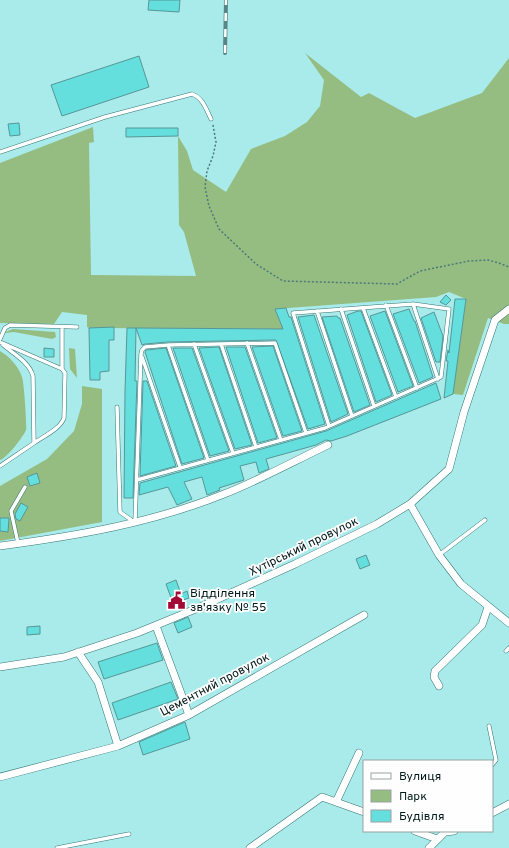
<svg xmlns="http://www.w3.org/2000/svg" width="509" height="848" viewBox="0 0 509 848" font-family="Overpass,sans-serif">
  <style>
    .green { fill: #95bd81 }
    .building { fill: #65dede; stroke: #569696 }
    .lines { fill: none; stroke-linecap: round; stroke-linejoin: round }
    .service-casing { stroke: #357676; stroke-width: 4.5 }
    .minor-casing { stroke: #357676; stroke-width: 8 }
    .path { stroke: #4d7979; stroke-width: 1.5; stroke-dasharray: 2 2; stroke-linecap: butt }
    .service { stroke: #fff; stroke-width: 3.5 }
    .minor { stroke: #fff; stroke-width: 7 }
    .rail-casing { stroke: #578585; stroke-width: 4 }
    .rail { stroke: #fefefe; stroke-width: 2.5; stroke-dasharray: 8; stroke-linecap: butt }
    .labels { text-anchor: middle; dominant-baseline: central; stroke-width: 3.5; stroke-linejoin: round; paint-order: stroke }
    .street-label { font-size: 12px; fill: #001919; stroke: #fefefe }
    .poi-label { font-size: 12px; fill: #001919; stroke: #fefefe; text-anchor: start }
  </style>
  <rect width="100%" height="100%" fill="#a9ebeb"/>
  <!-- green -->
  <path class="green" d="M305 53 361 97 369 93 415 118 482 93 509 58V324H504L488 318 463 395 453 394 466 299 449 292 436 297 275 309 283 329 89 328 87 327V315L62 312 54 324 0 323V163L93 127 94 142 89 143 91 275 196 276 184 232 179 225 178 136 187 151 193 170 226 192 251 149 285 136 307 122 320 106 324 80Z
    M13 329 55 332 56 337 52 339 14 332 5 333V332Z
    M69 348 75 349 77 378 70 369Z
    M0 351C9 356 19 367 22 377 24 382 27 426 26 430 23 437 7 458 0 460Z
    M82 386 102 389V522L0 541V486L47 459 74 431 82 404Z"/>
  <!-- building -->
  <path class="building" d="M149 0H180L179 12 148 10Z
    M139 56 149 87 62 116 51 85Z
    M19 123 20 135 10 136 8 124Z
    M126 128H178V136L126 137Z
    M446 295 451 300 446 305 440 302Z
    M455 299H466L453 394 444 398 448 361H446L448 350 449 353Z
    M286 308 289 317H291L325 424 308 429 276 340 168 342 145 344 142 345 136 328 283 329 275 309Z
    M409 309 414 321H415L433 377 419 383 393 314Z
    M358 311H361L392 395 376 402 347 315Z
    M385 311 413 386 398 392 370 316Z
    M434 312 443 336 440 362H436L421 318Z
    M314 315 348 414 331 422 298 317Z
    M337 316 338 318H340L370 405 354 412 322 317Z
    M114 327V340H109V371L100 372V380H90L89 328Z
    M127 328H136L135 381H137L133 498H124L125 391Z
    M273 346 302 431 283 436 252 347Z
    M219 347 252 445 235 449 199 348Z
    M226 347H245L277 438 258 443Z
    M44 348 54 349V357H44Z
    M166 348 204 458 182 464 145 352 146 350Z
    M173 348H192L229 451 210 456Z
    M143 381H147L176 466 140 476Z
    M436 383 441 399 347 436 331 441 326 440 316 445 266 459 269 469 259 473 256 462 240 466 244 480 219 488 220 490 207 495 202 477 184 482 192 499 177 505 168 487 139 495 140 483 326 431Z
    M37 473 40 483 30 486 27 477Z
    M21 503 28 507 20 521 16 519 15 514Z
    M0 518H9L8 532 0 531Z
    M366 555 370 565 360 569 356 559Z
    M176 580 181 594 187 591 189 598 183 600 184 603 174 606 166 584Z
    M188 617 192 627 178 633 174 623Z
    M40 626V634L27 635V627Z
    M157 643 163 660 104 679 98 662Z
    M171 682 178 699 118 720 112 703Z
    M185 722 190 739 143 755 139 742Z"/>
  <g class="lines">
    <defs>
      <path id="service" d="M0 152 105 117 192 94C203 98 206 109 211 119
        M413 304 438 379
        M386 305 417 388
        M363 308 396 397
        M341 309 374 406
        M317 311 352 416
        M0 339 5 328 10 325 77 327
        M0 342 62 369 65 373 64 418C60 429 44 436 34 443
        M247 343 281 440
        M194 344 233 453
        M221 344 256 447
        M168 345 208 460
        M142 357 180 467
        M62 369V327
        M117 407 120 512 134 522
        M0 466 34 443 33 376C29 362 14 354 3 345
        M137 480 325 428 441 377 449 309 413 304 293 313 329 426
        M135 522 141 354 142 350 145 347 168 345 275 343 306 433
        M18 543 11 511 25 487
        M439 555 485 520
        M506 651 509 648
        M489 726 496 760 492 765
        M57 848 129 834"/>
      <path id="minor" d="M410 504 439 555 461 584 509 623
        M0 546C76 536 152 523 224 494 260 480 294 461 328 445
        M156 626 189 715
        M78 652 98 682 118 746
        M0 667 64 657 137 633 198 608 295 564 377 524 410 504 449 469 464 412 495 320 509 309
        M439 686 434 677 435 671 482 625 488 607
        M0 777 118 746 189 715 364 615
        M336 802 359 753
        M492 813 509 804
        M415 831 437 839
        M250 848 322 797 364 812
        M429 848 445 832 454 831"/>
    </defs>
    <!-- service casing -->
    <use href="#service" class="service-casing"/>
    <!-- minor casing -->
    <use href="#minor" class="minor-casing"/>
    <!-- path -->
    <path class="path" d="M213 125 216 142 213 156 207 171 205 187 209 206 219 229 256 264 283 281 397 284 420 271 469 261 488 260 499 263 509 267"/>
    <!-- service -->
    <use href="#service" class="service"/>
    <!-- minor -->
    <use href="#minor" class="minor"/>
    <defs>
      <path id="rail" d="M225 53 226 0"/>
    </defs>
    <!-- rail casing -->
    <use href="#rail" class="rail-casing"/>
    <!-- rail -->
    <use href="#rail" class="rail"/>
  </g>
  <!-- icons -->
  <defs>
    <symbol id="civic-bare" viewBox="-9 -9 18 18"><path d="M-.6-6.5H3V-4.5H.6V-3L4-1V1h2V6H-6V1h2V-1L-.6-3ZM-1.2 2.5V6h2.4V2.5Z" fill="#a40835" stroke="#fefefe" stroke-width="2.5" paint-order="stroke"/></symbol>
  </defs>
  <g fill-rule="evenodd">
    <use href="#civic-bare" x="164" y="588" width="25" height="25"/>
  </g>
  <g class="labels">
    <!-- street labels -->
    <g class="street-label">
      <text transform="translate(304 547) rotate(-26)">Хутірський провулок</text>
      <text transform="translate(215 685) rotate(-28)">Цементний провулок</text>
    </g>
    <!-- poi labels -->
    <g class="poi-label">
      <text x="190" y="594">Відділення<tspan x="190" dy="14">зв'язку № 55</tspan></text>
    </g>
  </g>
  <!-- legend -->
  <rect x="363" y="760" width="130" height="72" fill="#fefefe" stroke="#98a2a2"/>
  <rect x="371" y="773" width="20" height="6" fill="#ffffff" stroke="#98a2a2"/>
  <text x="399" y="780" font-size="12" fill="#001919">Вулиця</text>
  <rect x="371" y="790" width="20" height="12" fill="#95bd81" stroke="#98a2a2"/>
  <text x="399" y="800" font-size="12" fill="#001919">Парк</text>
  <rect x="371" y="810" width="20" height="12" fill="#65dede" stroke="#98a2a2"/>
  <text x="399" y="820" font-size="12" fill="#001919">Будівля</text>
</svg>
